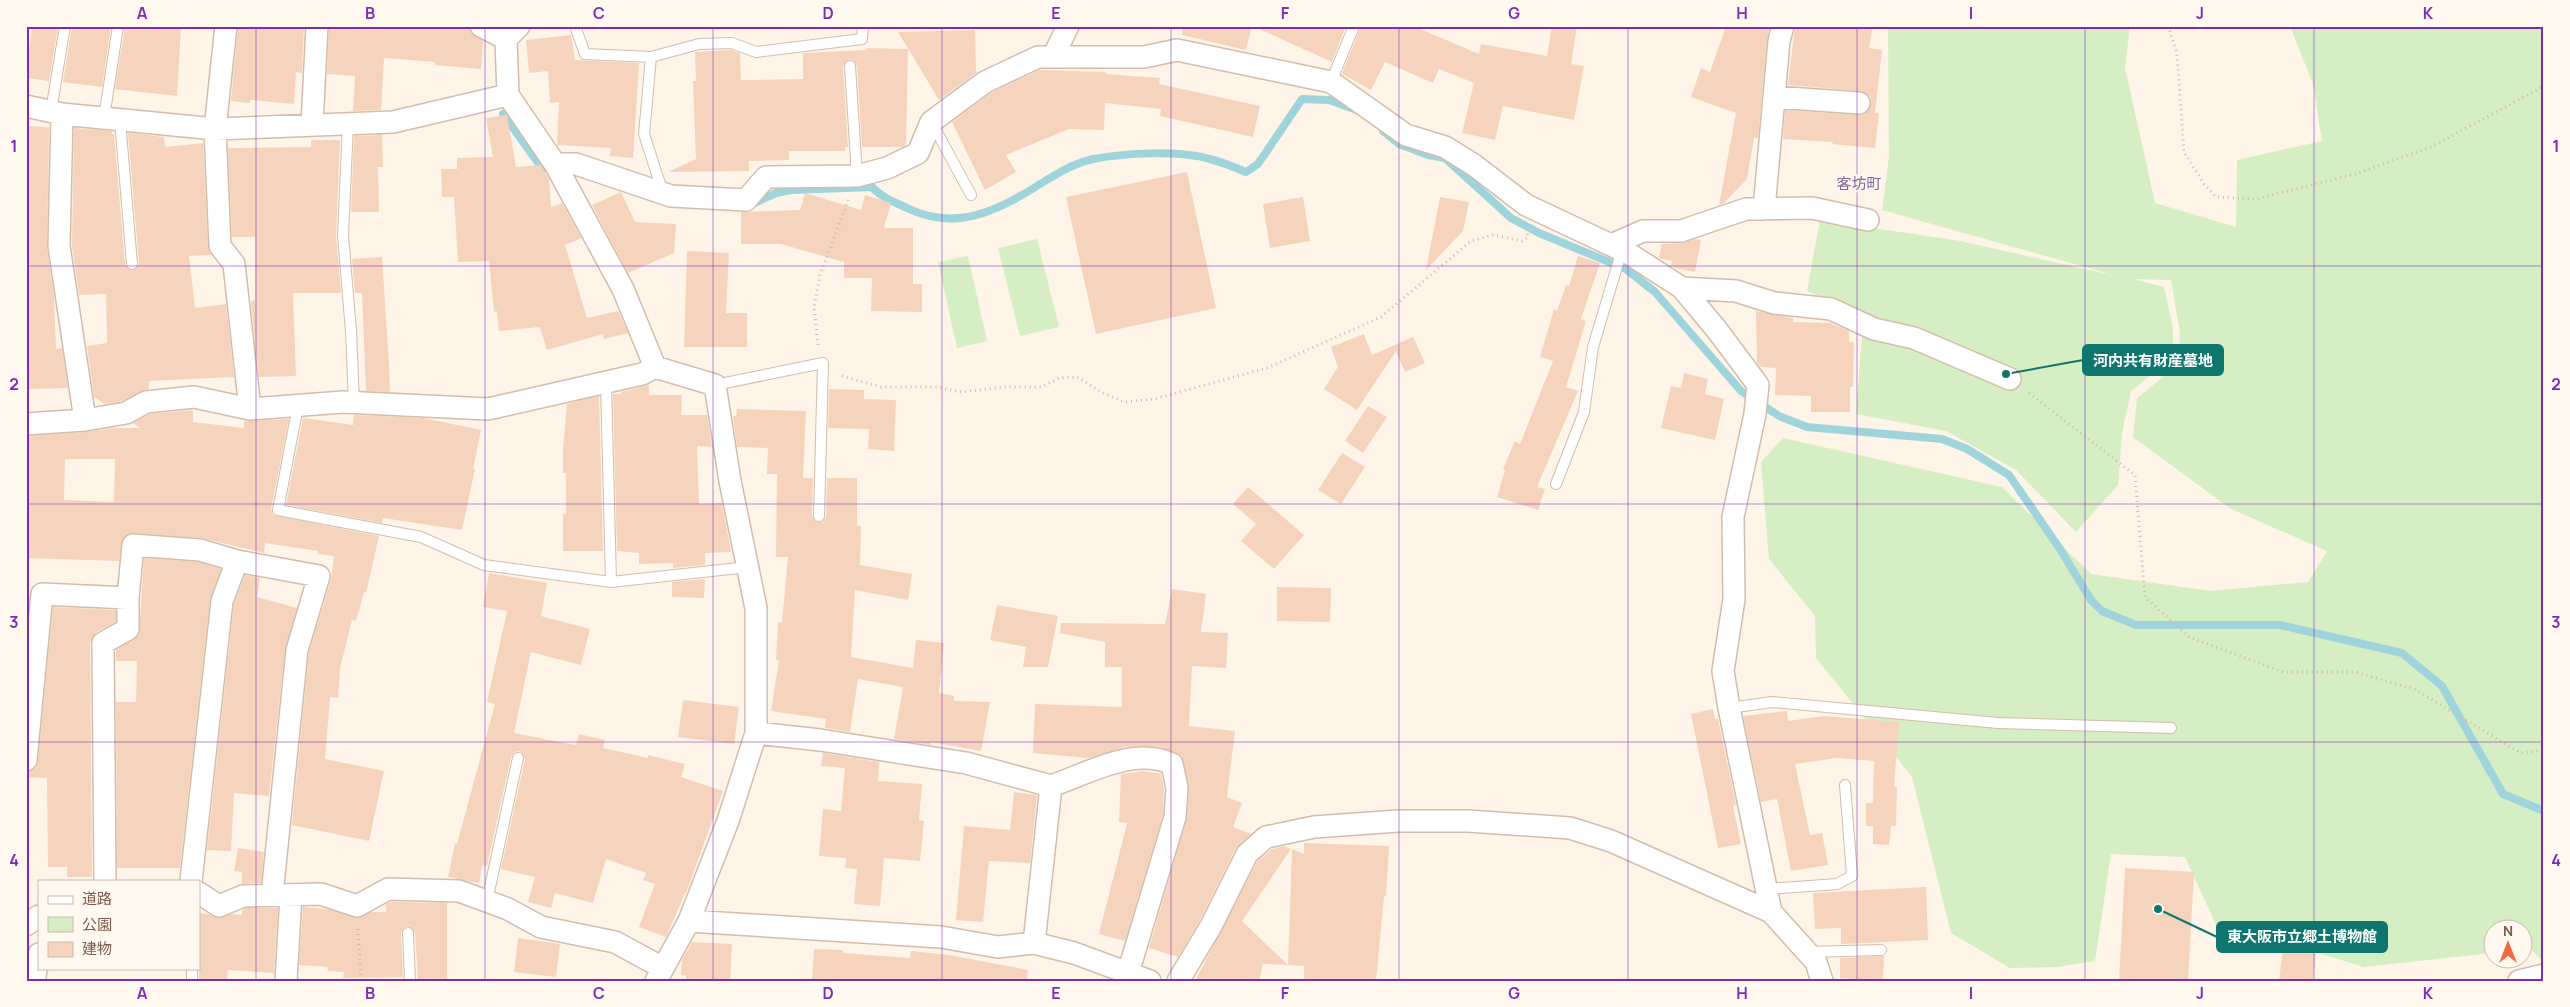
<svg xmlns="http://www.w3.org/2000/svg" width="2570" height="1007" viewBox="0 0 2570 1007" font-family="Manrope,'Noto Sans JP',sans-serif">
  <style>
    .green { fill: #d5eec4 }
    .lines { fill: none; stroke-linecap: round; stroke-linejoin: round }
    .stream { stroke: #9fd4dd; stroke-width: 8 }
    .building { fill: #f6d3bd; fill-rule: evenodd }
    .lane-casing { stroke: #d2bdac; stroke-width: 12 }
    .street-casing { stroke: #d2bdac; stroke-width: 24 }
    .path { stroke: #dcb79f; stroke-width: 3; stroke-dasharray: 1 4; stroke-linecap: butt }
    .lane { stroke: #fff; stroke-width: 10 }
    .street { stroke: #fff; stroke-width: 21 }
    .grid { fill: none; stroke: #7b2cbf; stroke-width: 1; stroke-opacity: 0.55 }
    .labels { text-anchor: middle; dominant-baseline: central; stroke-width: 4.5; stroke-linejoin: round; paint-order: stroke }
    .neighbourhood-label { font-size: 15px; fill: #8b659e; stroke: #fff9f0 }
    .leader { fill: none; stroke: #0f766e; stroke-width: 2 }
    .callout-dot { fill: #0f766e; stroke: #fff9f0; stroke-width: 2 }
    .callout { fill: #0f766e; stroke: #0f766e; stroke-width: 2 }
    .callout-label { font-size: 15px; text-anchor: middle; font-weight: bold; fill: #fff }
    .neatline { fill: none; stroke: #7b2cbf; stroke-width: 2 }
    .grid-label { font-size: 16px; text-anchor: middle; font-weight: bold; fill: #7b2cbf }
  </style>
  <rect width="100%" height="100%" fill="#fef5e8"/>
  <!-- green -->
  <path class="green" d="M1888 26H2130L2125 68 2155 203 2236 227 2237 160 2322 141 2313 84 2290 26H2544V963L2531 949 2523 950 2522 930H2492V953L2364 967 2318 953 2223 940 2185 857 2111 854 2095 961 2057 967 2010 968 1951 933 1912 777 1816 658 1815 616 1769 559 1761 462 1783 438 2002 487 2091 574 2211 591 2308 582 2327 551 2231 509 2133 437 2137 398 2179 364 2180 333 2171 280 2133 279 2164 287 2173 328V358L2131 391 2122 433 2118 485 2076 532 2016 470 1946 431 1856 414 1862 335 1859 313 1807 291 1820 220 1960 241 2117 276 1882 210 1889 157Z
    M1037 239 1059 327 1020 336 998 248Z
    M968 256 987 341 957 348 938 262Z"/>
  <g class="lines">
    <!-- stream -->
    <path class="stream" d="M503 114 541 167 554 169
      M1383 131 1399 144 1428 155 1445 158 1511 218 1539 233 1626 269 1655 292 1741 391 1779 416 1807 427 1942 439 1967 449 2009 475 2060 549 2091 600 2102 611 2136 625H2280L2402 653 2442 686 2503 794 2544 811
      M752 204 776 193 791 190 872 187C881 197 894 202 907 208 958 233 1001 209 1045 181 1060 172 1074 163 1093 159 1125 153 1179 150 1210 159 1222 162 1234 167 1246 172L1258 164 1302 99 1329 100 1357 110"/>
  </g>
  <!-- building -->
  <path class="building" d="M32 26H58L49 81 26 78Z
    M72 26H111L102 87 63 82Z
    M125 26H181L177 96 115 89Z
    M238 26H304L302 73 296 72 294 104 250 100V103L231 101Z
    M329 26H469L471 33 483 41 481 69 435 65V62L384 58 381 110 353 111 355 76 327 74Z
    M1183 26H1252L1246 50 1182 35Z
    M1253 26H1346L1332 62Z
    M1361 26H1413L1479 54 1481 44 1547 56 1552 26H1577L1571 64 1584 66 1574 120 1503 106 1495 140 1462 133 1474 83 1439 69 1433 83 1385 62 1371 90 1342 74Z
    M1726 26H1770L1767 40 1758 138H1754L1747 179 1724 203 1719 205 1736 113 1691 97 1701 68 1710 72Z
    M1795 26H1873L1869 48 1882 50 1875 113H1879L1875 148 1832 144 1833 142 1783 139 1785 110 1858 115 1865 114 1871 104 1870 97 1860 91 1788 85Z
    M975 30 976 73 939 100 898 32Z
    M571 35 575 60 639 63 633 158 610 156 611 148 557 145 559 102 550 103 548 71 529 73 526 40Z
    M866 48 908 49 906 145 902 147H862L857 66 853 60 849 59 843 66 848 147H845V151H789V160L749 161V171L668 172 696 159 693 81H696L695 52 731 50 740 53 741 80 803 79V53L866 50Z
    M1040 70 1106 72V74L1160 78 1159 84 1260 106 1253 137 1160 116 1161 109 1105 103 1104 130 1069 129 1006 155 1016 172 985 190 952 122 991 93Z
    M507 115 516 167 541 165 549 179 551 207 562 203 581 238 565 245 587 318 618 311 628 333 604 339 603 334 547 350 540 327 499 331 497 311 494 312 489 261 458 262 454 197H442L441 169H457V158L493 157 486 118Z
    M26 126 49 127 47 248 54 296 56 349 62 348 68 388 26 389Z
    M74 128 112 131V134H114L125 265 132 271 136 269 139 263 128 133 164 137 165 147 203 143 208 247 211 255 189 256 195 308 226 304 234 377 149 381V389L122 401 105 404 94 397 87 346 107 343 106 294 79 295 72 245Z
    M382 135 383 167H378L379 212H351L354 136Z
    M311 140H340L336 236 341 293H293L296 376 259 377 251 301 255 300V237H232L228 148 311 147Z
    M1187 172 1216 308 1096 334 1066 197Z
    M621 192 635 222 676 224 674 253 628 273 592 205Z
    M805 193 861 210 865 195 891 203 884 228H913V284H922V312L871 311 872 278H844V262L781 244H741V212L800 210Z
    M1303 197 1310 241 1270 248 1263 204Z
    M1440 197 1469 202 1463 231 1426 270Z
    M1696 239 1701 240 1695 272 1675 268 1671 266 1672 261 1659 258 1662 244 1681 243Z
    M687 251 729 253 726 313H747V347H684Z
    M1578 256 1600 263 1581 319 1586 321 1566 387 1578 391 1537 487 1545 489 1538 510 1497 497 1505 470 1503 469 1515 441 1520 444 1553 361 1540 357 1554 309 1557 311 1566 285 1569 286Z
    M382 257 389 364 390 392 366 391 362 293H355L352 259Z
    M1756 311 1793 318V322L1830 323 1849 331V342H1854L1853 387H1850V412H1811V396L1775 395 1776 368 1761 367 1757 363Z
    M1364 334 1372 355 1413 337 1425 363 1405 372 1396 351 1357 410 1324 389 1338 367 1331 347Z
    M1684 373 1708 379 1705 394 1724 399 1715 440 1661 428 1671 386 1681 388Z
    M649 385V395H682L681 415H707L712 447 697 446 699 504 722 503 731 552 705 553V565L673 568V563L639 564V553L617 551 613 394H621V392Z
    M829 389 864 390V399L896 400 894 451 868 449 869 429 828 428Z
    M599 396 603 551H563V514H566V473H563V449L567 404Z
    M1368 406 1387 417 1363 453 1345 441Z
    M737 409 806 411 803 478H813L812 516 816 522H822L826 517 827 478H857V526H861L860 565 912 574 908 600 855 590 851 657 913 668 916 640 944 643 939 693 954 696V701L990 702 981 751 931 742V745L894 739 903 687 858 679 850 732 825 728 826 719 771 711 779 660H776L778 622 782 623 788 557H776L777 474H767L768 448 737 447 733 416H736Z
    M193 410V422L244 428V421L289 419 271 509 273 515 379 536 366 593 364 592 356 621 352 620 340 669 338 698 330 697 325 759 384 771 369 841 292 825 309 652 331 580 334 556 318 554V551L265 543 264 553 201 538 134 533 123 538 119 561 26 558V436L86 432 113 428H140L133 423 150 414ZM65 459H115L114 502 64 500Z
    M354 415 424 418 481 430 473 469H475L462 530 383 518 382 523 286 505 303 418 353 425Z
    M1342 453 1365 467 1341 504 1318 490Z
    M1248 487 1304 535 1274 569 1241 541 1256 524 1233 504Z
    M144 558 198 562 221 569 210 600 180 868H117L116 702H136L137 661H116V650L139 635Z
    M489 573 547 583 541 616 590 629 581 665 531 652 514 733 576 745 579 734 605 740 603 748 648 758V755L685 764 681 777 723 791 686 893H685L666 937 639 927 655 884 643 880 646 873 606 859 593 903 555 893 551 908 528 902 535 877 501 869 525 759 520 751 515 752 511 757 487 866 482 865 479 883 448 877 455 843 457 844 495 704 487 702 507 611 483 607Z
    M245 575 260 578 257 597 297 608 285 649 269 796 234 793 231 851 207 850 234 604Z
    M705 579 704 598 672 597V582Z
    M1277 587 1331 588 1330 622 1277 621Z
    M1172 589 1206 594 1201 632 1228 633 1226 668 1192 666 1189 726 1235 731 1227 797 1242 803 1233 827 1251 834 1236 848 1200 920 1178 957 1149 948 1187 818 1189 786 1182 756 1161 747 1143 746 1124 747 1088 758 1033 753 1035 704 1122 707V667H1105V642L1060 633 1061 623 1165 624Z
    M997 605 1058 616 1048 667H1023L1026 647 990 640Z
    M53 607 116 610V622L96 632 90 643 92 877H67V867H48L47 778 26 777V772L36 768 38 761Z
    M683 700 739 707 734 744 678 737Z
    M1713 709 1715 719H1718L1736 805 1733 806 1741 844 1718 848 1691 714Z
    M1787 711 1788 721 1824 716 1899 722 1894 787H1897L1896 826H1891L1889 845 1873 844V826H1866V803H1873L1874 761 1837 758 1795 764 1810 835 1822 833 1828 865 1791 871 1777 799 1761 802 1743 716Z
    M823 753 879 762 878 781 922 784 919 820 924 821 920 861 884 858 880 906 854 904 857 869 845 868 846 858 819 856 823 809 841 811 845 766V768L821 766Z
    M1143 771 1161 774 1164 789 1163 815 1125 941 1099 934 1127 823 1119 822 1121 774Z
    M1014 792 1037 795 1030 863 989 861 983 922 956 920 964 826 1010 830Z
    M1304 843 1389 846 1386 896H1384L1376 981H1304V966L1288 965 1292 849 1304 854Z
    M1284 846 1291 849 1242 921 1288 965 1263 964 1259 981H1195L1257 862 1272 849Z
    M238 848 264 852 261 883 242 884V872L234 871Z
    M2125 868 2194 872 2188 981H2119Z
    M1926 887 1928 940 1841 944V928L1815 929 1813 893Z
    M391 902 447 903V981H418L415 933 408 926 404 928 401 933 403 977 343 978 344 972 328 971 327 967 299 965 303 907 327 909 358 918 371 912H386V904Z
    M246 908H278L274 973 228 970 227 981H199L200 913 208 914 218 918 232 914 242 915V910Z
    M2285 930 2318 934 2313 981H2279Z
    M518 938 560 944 556 977 514 972Z
    M692 942 732 944 730 981H686V976L681 975 682 960Z
    M814 949 843 950V953L910 958 911 951 949 955 1028 970 1027 981H812Z
    M1884 956 1883 981 1840 978V958Z"/>
  <g class="lines">
    <defs>
      <path id="lane" d="M575 26 585 54 651 57 699 44 732 43 756 52 862 39 863 26
        M651 57 644 134 663 193
        M850 66 857 176
        M1331 82 1354 26
        M51 111 65 26
        M104 118 118 26
        M120 120 132 264
        M932 123 971 195
        M348 124 343 236 351 331 354 403
        M606 383 611 582
        M715 385 823 363 819 516
        M298 406 278 510 421 537 484 565 611 582 748 567
        M1556 484 1584 412 1593 347 1622 250
        M1729 708 1772 702 1998 723 2171 728
        M1767 889 1837 884 1852 876 1845 785
        M487 901 518 758
        M408 933 410 981
        M1808 952 1881 950
        M192 981V968"/>
      <path id="street" d="M226 26 215 129 220 246 234 264 250 409
        M481 26 506 39
        M519 26 506 39 508 95 555 164 623 289 655 367
        M1053 57 1068 26
        M1774 97 1859 103
        M26 106 62 114 215 129 393 122 508 95
        M62 114 59 246 85 420
        M312 125 317 26
        M555 164H576L671 196 746 200 766 177 857 176 887 168 918 153 931 122 985 82 1038 57H1144L1177 50 1331 82 1406 135 1445 147 1474 165 1526 205 1628 253 1682 288 1736 291 1774 303 1831 309 1874 329 1914 338 2010 379
        M1764 209 1779 41 1783 26
        M1611 245 1643 231H1681L1746 209 1812 208 1868 220
        M1682 288 1717 330 1758 385 1755 414 1733 517 1734 599 1723 671 1729 708 1771 912
        M26 424 85 420 126 413 146 402 194 397 250 409 343 402 488 409 642 374 655 367 715 385 730 481 756 608V733L728 821 689 921 656 981
        M756 733 820 740 966 763 1051 786
        M26 760 42 594 128 598
        M105 881 103 643 128 629V598L133 545 200 550 237 561 319 576 297 650 272 895
        M191 881 222 601 237 561
        M199 893 219 906 243 896 321 894 357 906 388 889 459 891 508 909 541 927 615 942 663 968
        M689 921 941 937 998 947 1034 943 1074 953 1150 981
        M26 925 39 916
        M1034 943 1051 786C1089 773 1134 746 1172 764L1177 788 1175 817 1128 973
        M34 981 39 954
        M286 981 291 895
        M1178 981 1211 926 1247 854 1266 837 1314 827 1398 821H1468L1570 828 1611 841 1771 912 1816 962 1822 981
        M2519 981 2544 975"/>
    </defs>
    <!-- lane casing -->
    <use href="#lane" class="lane-casing"/>
    <!-- street casing -->
    <use href="#street" class="street-casing"/>
    <!-- path -->
    <path class="path" d="M2168 26 2177 53 2184 152 2204 184 2216 197 2256 199 2355 174 2431 147 2544 86
      M818 345 814 307 820 275 848 200
      M842 376 881 387H937L961 392 1005 387H1042L1059 378 1077 377 1103 393 1124 402 1154 399 1267 368 1381 317 1471 241 1493 235 1522 241 1528 237 1527 231
      M2029 393 2135 475 2145 597 2189 637 2283 672H2355L2414 689 2521 753 2544 750
      M358 929 361 981"/>
    <!-- lane -->
    <use href="#lane" class="lane"/>
    <!-- street -->
    <use href="#street" class="street"/>
  </g>
  <!-- grid -->
  <path class="grid" d="M256 26V981M485 26V981M713 26V981M942 26V981M1171 26V981M1399 26V981M1628 26V981M1857 26V981M2085 26V981M2314 26V981M26 266H2544M26 504H2544M26 742H2544"/>
  <g class="labels">
    <!-- neighbourhood labels -->
    <g class="neighbourhood-label">
      <text x="1859" y="183">客坊町</text>
    </g>
  </g>
  <!-- callouts -->
  <path class="leader" d="M2006 374L2083 360M2158 909L2217 937"/>
  <g class="callout-dot">
    <circle cx="2006" cy="374" r="5"/>
    <circle cx="2158" cy="909" r="5"/>
  </g>
  <g class="callout">
    <rect x="2083" y="345" width="140" height="30" rx="5"/>
    <rect x="2217" y="922" width="170" height="30" rx="5"/>
  </g>
  <g class="callout-label">
    <text x="2153" y="366">河内共有財産墓地</text>
    <text x="2302" y="942">東大阪市立郷土博物館</text>
  </g>
  <!-- border -->
  <rect width="2570" height="1007" fill="none" stroke="#fff9f0" stroke-width="55"/>
  <!-- legend -->
  <rect x="38" y="880" width="162" height="90" fill="#fff9f0" stroke="#cabaad"/>
  <rect x="48" y="896" width="25" height="8" fill="#ffffff" stroke="#cabaad"/>
  <text x="82" y="904" font-size="15" fill="#7b5b49">道路</text>
  <rect x="48" y="917" width="25" height="15" fill="#d5eec4" stroke="#cabaad"/>
  <text x="82" y="930" font-size="15" fill="#7b5b49">公園</text>
  <rect x="48" y="942" width="25" height="15" fill="#f6d3bd" stroke="#cabaad"/>
  <text x="82" y="954" font-size="15" fill="#7b5b49">建物</text>
  <!-- north arrow -->
  <g transform="translate(2508 944)"><circle r="24" fill="#fff9f0" stroke="#cabaad"/>
  <path d="M0-4L9 19L0 12L-9 19Z" fill="#f16a44"/>
  <text y="-8" font-size="14" font-weight="bold" text-anchor="middle" fill="#7b5b49">N</text>
  </g>
  <rect x="28" y="28" width="2514" height="952" class="neatline"/>
  <g class="grid-label">
    <text x="142" y="19">A</text>
    <text x="370" y="19">B</text>
    <text x="599" y="19">C</text>
    <text x="828" y="19">D</text>
    <text x="1056" y="19">E</text>
    <text x="1285" y="19">F</text>
    <text x="1514" y="19">G</text>
    <text x="1742" y="19">H</text>
    <text x="1971" y="19">I</text>
    <text x="2200" y="19">J</text>
    <text x="2428" y="19">K</text>
    <text x="14" y="152">1</text>
    <text x="2556" y="152">1</text>
    <text x="14" y="390">2</text>
    <text x="2556" y="390">2</text>
    <text x="14" y="628">3</text>
    <text x="2556" y="628">3</text>
    <text x="14" y="866">4</text>
    <text x="2556" y="866">4</text>
    <text x="142" y="999">A</text>
    <text x="370" y="999">B</text>
    <text x="599" y="999">C</text>
    <text x="828" y="999">D</text>
    <text x="1056" y="999">E</text>
    <text x="1285" y="999">F</text>
    <text x="1514" y="999">G</text>
    <text x="1742" y="999">H</text>
    <text x="1971" y="999">I</text>
    <text x="2200" y="999">J</text>
    <text x="2428" y="999">K</text>
  </g>
</svg>
